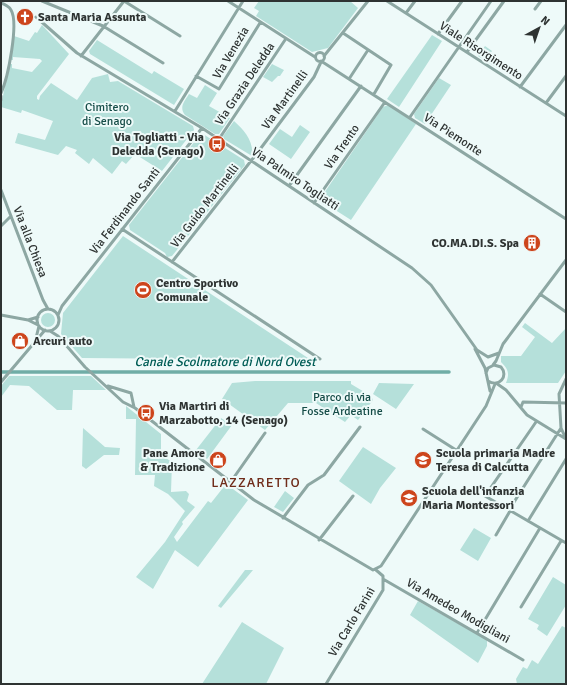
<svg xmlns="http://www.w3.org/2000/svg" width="567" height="685" viewBox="0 0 567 685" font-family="Signika,sans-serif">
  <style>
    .green { fill: #b5e0da }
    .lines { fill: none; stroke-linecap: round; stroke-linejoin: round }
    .canal { stroke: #70ada6; stroke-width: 3.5 }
    .minor { stroke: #8da7a3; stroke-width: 3 }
    .labels { text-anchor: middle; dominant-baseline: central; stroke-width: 4; stroke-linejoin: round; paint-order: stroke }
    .poi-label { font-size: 12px; font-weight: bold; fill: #2e3332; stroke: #eefaf9; text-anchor: start }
    .street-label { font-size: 12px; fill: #2e3332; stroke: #eefaf9 }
    .park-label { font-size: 12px; fill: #154c47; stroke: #eefaf9 }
    .water-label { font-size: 13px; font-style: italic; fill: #005d56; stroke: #eefaf9 }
    .quarter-label { font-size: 14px; letter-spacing: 1px; fill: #702d1b; stroke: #eefaf9 }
  </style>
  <rect width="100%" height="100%" fill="#eefaf9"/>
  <!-- green -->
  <path class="green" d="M259 1H350L358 8 328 48 312 52 256 16 259 11 254 8Z
    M42 25 69 54 37 96V99L39 100 40 96 51 83 77 100 92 78 108 74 110 82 118 81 193 126 194 130 162 171 135 154 126 164 122 161 112 174 93 158 89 164 75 153 77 150 66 146 58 155 15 143 18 133 45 140 53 121 22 110 21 113 1 107 9 64H12V68L32 72 42 61 40 59 13 57V60H10L14 36 29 41 35 32 37 33Z
    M432 35 442 41 399 107 387 99Z
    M97 40 152 74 154 71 184 89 174 105 90 54 89 51Z
    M485 46 492 51 488 56 500 64 501 63 499 69 478 56Z
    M272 64 284 70 280 76H278L272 82 263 77Z
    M439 78 451 85 425 124 415 118 414 114Z
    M205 85 217 93 209 106 230 118 219 134H215L185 115C179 107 184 102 189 94L197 98Z
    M388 105 416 124 351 220 329 206 328 207 321 203 320 199 383 107Z
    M234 121C244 130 254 141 252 156L224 139 223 136Z
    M300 125 310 132 291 159 269 144 280 129 292 137Z
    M203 134 244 160 245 165 172 256 167 257 165 253 130 230 129 225 199 136Z
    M123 236 308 358V360L82 358 61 334 63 313Z
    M41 320a7 7 0 1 1 14 0a7 7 0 1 1-14 0Z
    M525 323 552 343 566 328V371L558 383H506C510 373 508 369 501 362V356H521L535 337 522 327Z
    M9 376H91L106 390H73L72 410H57L29 386 10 385 1 397V386Z
    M255 381H351V384L371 396 373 400 358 420 351 415 345 422 316 403H288L265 430 222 399 232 383Z
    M379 383 414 384 396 409 373 394Z
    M126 406 161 434V455L172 462 171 492 186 491 189 494 187 501 195 507 182 522 183 524 174 537 177 542 208 501 211 503 226 484 248 500 198 567 175 550 153 589 136 577 165 542 185 511 168 494 154 486 155 475H135L136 419H126Z
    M221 418 232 425 207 459 204 456 205 454 202 451 200 453 196 450Z
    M83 428 105 447 120 448 119 455H104L86 469 82 466Z
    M363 447 396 468 380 488 371 504 339 481Z
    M285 491 294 498 283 512 274 507Z
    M474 528 491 538 478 561 460 550Z
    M245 570H253L221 608 218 606Z
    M553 577 566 585V605L547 636 537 629 539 625 528 619Z
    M418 601 487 640V646L478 663 410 615Z
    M242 622 284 648 266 684H202Z
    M562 626 566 628V684H517L516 679 523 667 527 669 532 660 538 664Z"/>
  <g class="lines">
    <!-- canal -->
    <path class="canal" d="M1 372H449"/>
    <!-- minor -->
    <path class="minor" d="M42 1 103 26 163 63
      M124 1 180 36
      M228 1 315 57
      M387 1 566 116
      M1 3C4 4 10 7 11 10 19 23 8 78 1 93
      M535 9 541 1
      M406 13 415 1
      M36 17 77 53 202 128 412 268 431 285 477 350 488 357 499 353
      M343 33 391 65 374 94
      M438 34 462 1
      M467 52 504 1
      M315.5 57a4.5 4.5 0 1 1 9 0a4.5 4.5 0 1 1-9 0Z
      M81 56 124 1
      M324 56 368 1
      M321 61 566 219
      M196 76 219 89 260 23
      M349 79 368 50
      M520 87 566 25
      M1 96V100
      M546 103 566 76
      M175 111 243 1
      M410 117 491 1
      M219 139 285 40
      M289 186 361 86
      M1 190 43 300 48 309
      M314 203 385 102
      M1 226 11 216
      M122 229 320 359
      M172 262 258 152 314 77 321 62
      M540 294 566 312
      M37 320a11 11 0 1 1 22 0a11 11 0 1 1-22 0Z
      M1 315 28 320 38 325
      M58 315 62 306 202 128
      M28 320 38 317
      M50 331 58 336 85 367 123 402 135 408 254 500 373 570 381 566 486 406 495 384
      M36 338 39 326
      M475 349 485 368 490 391
      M493 365 496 361 503 344 566 260
      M486 373 488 368 494 365 501 367C509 376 499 388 488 381
      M566 379 559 394 561 428 566 439
      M1 382 45 330
      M496 383 506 390 527 415 566 439
      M108 386 131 393 134 407
      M521 407 523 402 566 403
      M536 422 485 496 566 543
      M423 429 456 450
      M230 483 265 433
      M509 510 561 428
      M283 518 308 485 324 475 360 427
      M528 521 566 459
      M496 535 510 511
      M319 540 353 496
      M383 579 523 660
      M521 607 561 541
      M477 633 540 528
      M326 684 383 590V576L376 570"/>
  </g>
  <!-- icons -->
  <defs>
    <symbol id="church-disc" viewBox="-11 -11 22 22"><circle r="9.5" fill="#cd451c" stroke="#eefaf9"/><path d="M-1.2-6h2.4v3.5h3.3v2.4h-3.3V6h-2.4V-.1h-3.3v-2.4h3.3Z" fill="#fff"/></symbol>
    <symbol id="bus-disc" viewBox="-11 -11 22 22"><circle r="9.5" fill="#cd451c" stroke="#eefaf9"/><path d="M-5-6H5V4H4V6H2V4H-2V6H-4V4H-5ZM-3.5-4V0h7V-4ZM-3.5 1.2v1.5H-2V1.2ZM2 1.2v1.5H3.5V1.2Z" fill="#fff"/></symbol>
    <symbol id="building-disc" viewBox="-11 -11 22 22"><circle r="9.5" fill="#cd451c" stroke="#eefaf9"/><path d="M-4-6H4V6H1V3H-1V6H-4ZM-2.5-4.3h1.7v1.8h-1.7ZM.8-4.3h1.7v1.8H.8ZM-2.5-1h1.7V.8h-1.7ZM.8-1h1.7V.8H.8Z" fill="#fff"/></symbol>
    <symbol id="stadium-disc" viewBox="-11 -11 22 22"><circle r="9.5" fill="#cd451c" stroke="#eefaf9"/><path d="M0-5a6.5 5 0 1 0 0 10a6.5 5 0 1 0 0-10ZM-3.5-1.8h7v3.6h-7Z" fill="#fff"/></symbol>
    <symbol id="shop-disc" viewBox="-11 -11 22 22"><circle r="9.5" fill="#cd451c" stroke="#eefaf9"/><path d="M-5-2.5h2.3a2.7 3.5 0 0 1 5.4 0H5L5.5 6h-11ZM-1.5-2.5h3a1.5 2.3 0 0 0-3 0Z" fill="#fff"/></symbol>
    <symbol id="school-disc" viewBox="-11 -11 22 22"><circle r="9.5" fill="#cd451c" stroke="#eefaf9"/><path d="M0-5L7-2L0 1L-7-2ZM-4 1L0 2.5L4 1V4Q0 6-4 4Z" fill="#fff"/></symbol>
  </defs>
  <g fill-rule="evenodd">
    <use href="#church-disc" x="15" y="7" width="20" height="20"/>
    <use href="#bus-disc" x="207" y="134" width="20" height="20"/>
    <use href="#building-disc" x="522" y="233" width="20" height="20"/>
    <use href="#stadium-disc" x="133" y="280" width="20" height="20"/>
    <use href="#shop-disc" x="10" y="331" width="20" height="20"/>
    <use href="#bus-disc" x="136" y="403" width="20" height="20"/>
    <use href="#shop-disc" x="208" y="450" width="20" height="20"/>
    <use href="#school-disc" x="413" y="450" width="20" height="20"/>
    <use href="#school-disc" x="399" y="488" width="20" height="20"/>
  </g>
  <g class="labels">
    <!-- poi labels -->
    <g class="poi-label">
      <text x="38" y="17">Santa Maria Assunta</text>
      <text x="204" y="137" text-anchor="end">Via Togliatti - Via<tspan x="204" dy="14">Deledda (Senago)</tspan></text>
      <text x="519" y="243" text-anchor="end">CO.MA.DI.S. Spa</text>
      <text x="156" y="283">Centro Sportivo<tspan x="156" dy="14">Comunale</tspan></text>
      <text x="33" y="341">Arcuri auto</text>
      <text x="159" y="406">Via Martiri di<tspan x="159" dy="14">Marzabotto, 14 (Senago)</tspan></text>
      <text x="205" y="453" text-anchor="end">Pane Amore<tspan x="205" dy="14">&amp; Tradizione</tspan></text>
      <text x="436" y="453">Scuola primaria Madre<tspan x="436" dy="14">Teresa di Calcutta</tspan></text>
      <text x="422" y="491">Scuola dell'infanzia<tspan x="422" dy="14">Maria Montessori</tspan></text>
    </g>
    <!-- street labels -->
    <g class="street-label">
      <text transform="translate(481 51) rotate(33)">Viale Risorgimento</text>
      <text transform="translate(231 53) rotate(-59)">Via Venezia</text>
      <text transform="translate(245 84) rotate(-56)">Via Grazia Deledda</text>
      <text transform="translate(285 100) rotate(-54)">Via Martinelli</text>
      <text transform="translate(453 135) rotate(33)">Via Piemonte</text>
      <text transform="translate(342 147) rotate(-55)">Via Trento</text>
      <text transform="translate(295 179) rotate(34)">Via Palmiro Togliatti</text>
      <text transform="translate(205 206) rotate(-52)">Via Guido Martinelli</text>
      <text transform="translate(125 211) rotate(-52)">Via Ferdinando Santi</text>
      <text transform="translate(30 242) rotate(69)">Via alla Chiesa</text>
      <text transform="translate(458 611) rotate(30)">Via Amedeo Modigliani</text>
      <text transform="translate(352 622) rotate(-59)">Via Carlo Farini</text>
    </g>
    <!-- park labels -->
    <g class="park-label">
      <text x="107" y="107">Cimitero<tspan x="107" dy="14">di Senago</tspan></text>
      <text x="342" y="397">Parco di via<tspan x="342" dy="14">Fosse Ardeatine</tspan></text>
    </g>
    <!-- water labels -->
    <g class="water-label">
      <text x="225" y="362">Canale Scolmatore di Nord Ovest</text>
    </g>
    <!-- quarter labels -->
    <g class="quarter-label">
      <text x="256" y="482">LAZZARETTO</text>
    </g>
  </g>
  <!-- border -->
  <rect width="567" height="685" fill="none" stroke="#2e3332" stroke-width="4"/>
  <!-- north arrow -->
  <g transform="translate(539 28) rotate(40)" stroke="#eefaf9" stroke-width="3" paint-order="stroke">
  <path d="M0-3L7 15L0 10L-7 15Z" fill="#2e3332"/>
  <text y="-6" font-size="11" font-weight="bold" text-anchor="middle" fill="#2e3332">N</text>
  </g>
</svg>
